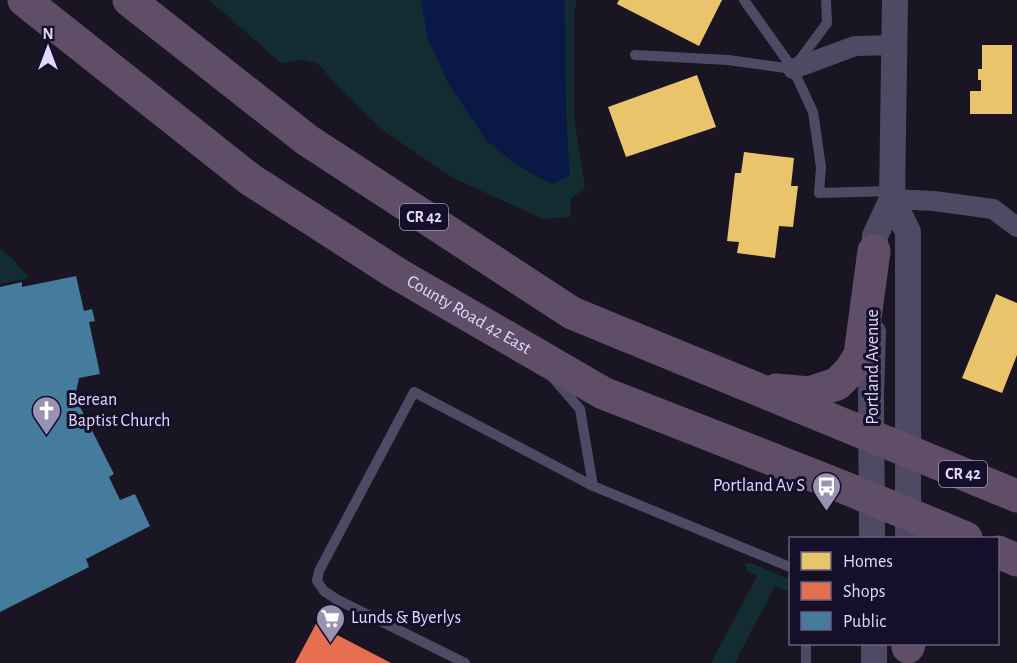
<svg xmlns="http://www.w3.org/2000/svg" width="1017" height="663" viewBox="0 0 1017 663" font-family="'Alegreya Sans',sans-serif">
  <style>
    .green { fill: #122c31 }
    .water { fill: #0a1845 }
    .homes { fill: #e9c46a }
    .shops { fill: #e76f51 }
    .public { fill: #457b9d }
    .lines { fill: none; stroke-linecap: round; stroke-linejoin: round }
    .service { stroke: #4e4a64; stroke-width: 10 }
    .minor { stroke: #4e4a64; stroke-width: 20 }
    .tertiary { stroke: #4e4a64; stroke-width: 26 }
    .trunk { stroke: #604e69; stroke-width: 33 }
    .labels { text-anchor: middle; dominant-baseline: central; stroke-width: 6; stroke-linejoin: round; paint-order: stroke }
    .shield { fill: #160f29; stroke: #a39abf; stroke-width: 1.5 }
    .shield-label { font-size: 16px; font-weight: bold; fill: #e0d6ff }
    .street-label { font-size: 18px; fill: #e0d6ff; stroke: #160f29 }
    .poi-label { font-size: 18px; fill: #e0d6ff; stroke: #160f29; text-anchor: start }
  </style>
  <rect width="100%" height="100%" fill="#191523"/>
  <!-- green -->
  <path class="green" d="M209 0H577L574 12V117L585 187 571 199 570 217 543 219 451 177 384 131 346 95 318 64 303 60 281 63Z
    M0 249 13 259 29 278 0 284Z
    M751 563 789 579 790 580V590H784L775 586 735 663H711L757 576 747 571 745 564Z"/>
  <!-- water -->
  <path class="water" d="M421 0H565C565 59 565 117 570 175L554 184 538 177 513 162 487 141 449 84 428 40Z"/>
  <!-- homes -->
  <path class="homes" d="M619 0H722L699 46 617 4Z
    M982 45H1012V114H970V91H981V80H978V69H982Z
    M697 75 716 127 626 157 608 107Z
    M744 152 794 158 791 186H798L793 227 779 226 775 258 737 253 739 242 727 241 735 173H741Z
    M996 294 1017 303V355L1002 393 962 378Z"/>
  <!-- shops -->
  <path class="shops" d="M316 624 391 663H295Z"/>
  <!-- public -->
  <path class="public" d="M76 276 84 311 92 309 95 321 89 322 100 374 79 378 75 397 114 474 109 477 120 500 135 494 150 526 86 559 89 567 0 612V287L22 282V287Z"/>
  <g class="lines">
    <!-- service -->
    <path class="service" d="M826 0 827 23 793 69 813 112 821 167 819 193 892 191
      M635 55 728 60 793 69 744 0
      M553 378 580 409 593 486
      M806 644V663
      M465 663 336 599 324 591 317 581 319 571 414 392 593 486 790 567"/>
    <!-- minor -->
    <path class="minor" d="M793 69 855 46 895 45
      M892 199 934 201 993 209 1017 227"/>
    <!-- tertiary -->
    <path class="tertiary" d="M895 0 892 199 908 232V538
      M874 268 875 236 892 199
      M872 538 871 395 873 332
      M874 644V663"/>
    <!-- trunk -->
    <g class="trunk">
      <path id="s1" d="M24 0 251 180 396 273 603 393 848 489 966 538"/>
      <path d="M129 0 307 140 572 313 1017 496"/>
      <path d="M776 390 809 393 837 384 850 371 860 355 874 251"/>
      <path d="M998 552 1017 560"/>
      <path d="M908 647 909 644"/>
    </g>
  </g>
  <!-- icons -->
  <defs>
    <symbol id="church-pin" viewBox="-11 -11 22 30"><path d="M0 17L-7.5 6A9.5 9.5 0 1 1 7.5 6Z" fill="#9a92b2" stroke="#160f29"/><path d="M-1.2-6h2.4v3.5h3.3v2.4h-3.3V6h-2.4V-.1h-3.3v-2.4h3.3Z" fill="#fff"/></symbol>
    <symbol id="bus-pin" viewBox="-11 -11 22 30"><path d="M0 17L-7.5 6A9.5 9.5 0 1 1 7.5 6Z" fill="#9a92b2" stroke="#160f29"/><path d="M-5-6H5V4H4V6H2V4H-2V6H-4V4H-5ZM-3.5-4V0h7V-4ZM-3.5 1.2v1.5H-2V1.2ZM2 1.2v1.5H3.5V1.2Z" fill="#fff"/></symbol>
    <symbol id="supermarket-pin" viewBox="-11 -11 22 30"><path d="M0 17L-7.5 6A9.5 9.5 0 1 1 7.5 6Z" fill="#9a92b2" stroke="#160f29"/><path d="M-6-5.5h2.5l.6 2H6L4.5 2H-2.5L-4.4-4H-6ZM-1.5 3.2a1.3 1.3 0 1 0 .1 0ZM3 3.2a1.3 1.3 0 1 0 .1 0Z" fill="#fff"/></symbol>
  </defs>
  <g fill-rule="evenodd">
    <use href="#church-pin" x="30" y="394" width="33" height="45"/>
    <use href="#bus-pin" x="810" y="470" width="33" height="45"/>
    <use href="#supermarket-pin" x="314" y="602" width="33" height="45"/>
  </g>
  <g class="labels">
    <!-- shield labels -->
    <g class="shield">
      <rect x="400" y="204" width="48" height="26" rx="4.5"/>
      <rect x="939" y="461" width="48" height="26" rx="4.5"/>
    </g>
    <g class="shield-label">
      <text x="424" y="217">CR 42</text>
      <text x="963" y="474">CR 42</text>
    </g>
    <!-- street labels -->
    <g class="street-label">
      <text stroke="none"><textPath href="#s1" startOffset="546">County Road 42 East</textPath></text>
      <text transform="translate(873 367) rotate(-90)">Portland Avenue</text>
    </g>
    <!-- poi labels -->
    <g class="poi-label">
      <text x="68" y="400">Berean<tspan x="68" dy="21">Baptist Church</tspan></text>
      <text x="805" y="486" text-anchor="end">Portland Av S</text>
      <text x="351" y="618">Lunds &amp; Byerlys</text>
    </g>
  </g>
  <!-- legend -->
  <rect x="789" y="537" width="210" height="108" fill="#160f29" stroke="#675f7f" stroke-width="1.5"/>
  <rect x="801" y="552" width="30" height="18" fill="#e9c46a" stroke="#675f7f" stroke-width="1.5"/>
  <text x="843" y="567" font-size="18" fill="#e0d6ff">Homes</text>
  <rect x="801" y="582" width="30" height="18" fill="#e76f51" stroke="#675f7f" stroke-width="1.5"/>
  <text x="843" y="597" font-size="18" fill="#e0d6ff">Shops</text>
  <rect x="801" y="612" width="30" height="18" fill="#457b9d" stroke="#675f7f" stroke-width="1.5"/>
  <text x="843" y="627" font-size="18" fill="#e0d6ff">Public</text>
  <!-- north arrow -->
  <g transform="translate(48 48)" stroke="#160f29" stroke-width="4.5" paint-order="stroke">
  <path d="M0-4.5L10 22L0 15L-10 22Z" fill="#e0d6ff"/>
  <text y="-9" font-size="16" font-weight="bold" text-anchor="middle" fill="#e0d6ff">N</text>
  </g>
</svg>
